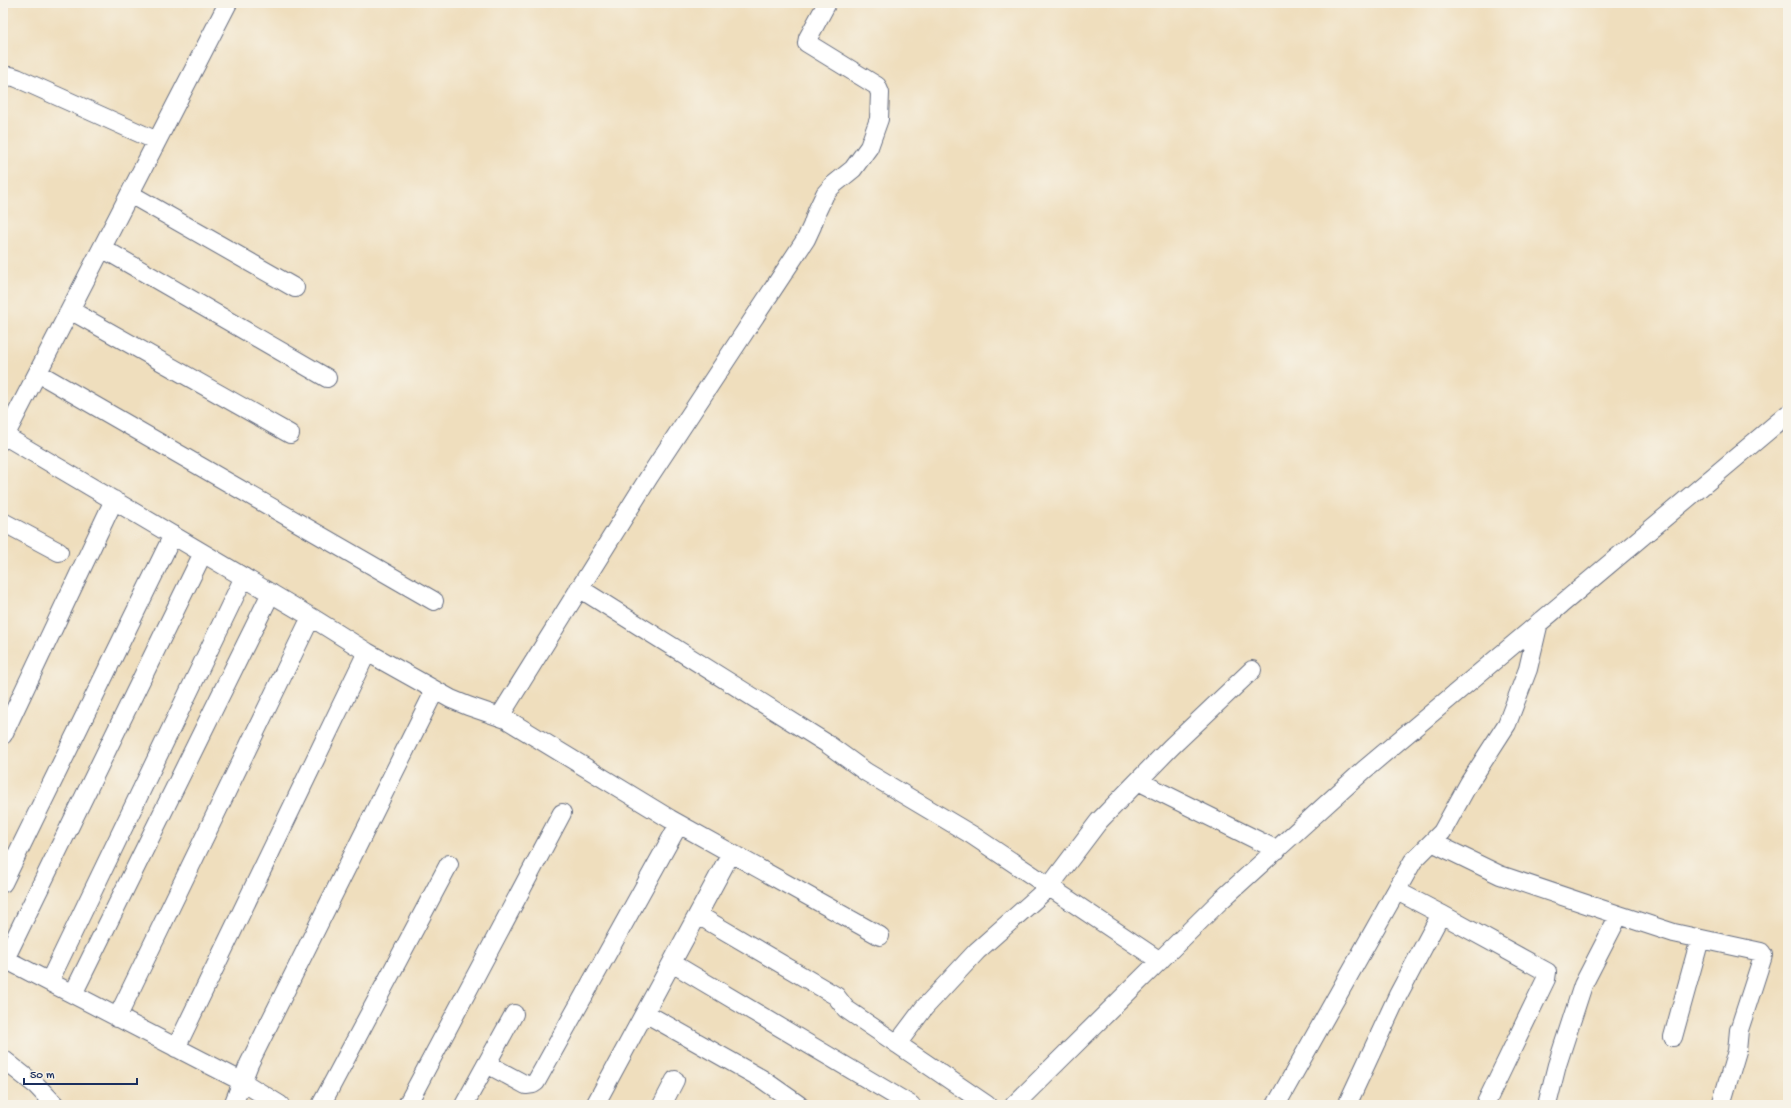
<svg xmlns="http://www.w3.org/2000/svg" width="1791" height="1108" viewBox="0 0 1791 1108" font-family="'Gochi Hand',sans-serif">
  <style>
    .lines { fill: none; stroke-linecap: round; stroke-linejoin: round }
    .minor-casing { stroke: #656c7f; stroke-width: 20 }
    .minor { stroke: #fff; stroke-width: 18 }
  </style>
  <rect width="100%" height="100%" fill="#f7f3e8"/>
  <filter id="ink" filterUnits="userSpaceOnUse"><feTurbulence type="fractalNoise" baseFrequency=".025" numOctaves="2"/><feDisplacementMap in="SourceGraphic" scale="8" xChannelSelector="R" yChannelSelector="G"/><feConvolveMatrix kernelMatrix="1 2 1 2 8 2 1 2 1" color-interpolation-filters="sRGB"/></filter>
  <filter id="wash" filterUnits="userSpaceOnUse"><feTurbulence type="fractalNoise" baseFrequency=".012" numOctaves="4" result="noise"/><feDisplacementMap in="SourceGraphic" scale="16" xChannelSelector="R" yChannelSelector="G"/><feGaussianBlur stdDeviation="0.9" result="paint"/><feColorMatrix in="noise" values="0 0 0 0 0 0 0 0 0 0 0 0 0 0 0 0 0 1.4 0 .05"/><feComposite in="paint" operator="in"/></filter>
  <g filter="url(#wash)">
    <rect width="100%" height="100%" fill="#efdebd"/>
  </g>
  <g filter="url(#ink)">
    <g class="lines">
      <defs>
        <path id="minor" d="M3 78 11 76 17 78 157 141
          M130 194 295 288
          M102 248 327 378
          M70 310 290 434
          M38 373 434 601
          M5 436 311 617 367 652 451 699 468 706 506 719 670 819 880 936
          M3 440 228 3
          M3 522 59 552
          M579 588 826 743 866 772 972 835 1160 961
          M500 716 649 477 806 239 812 226 817 211 825 194 832 186 853 169 869 147 879 119 880 93 877 86 807 43 808 38 827 3
          M3 735 114 500
          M1138 781 1277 850
          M1432 842 1500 875 1619 915 1674 933 1761 952 1763 955 1762 959 1739 1030 1737 1051 1721 1105
          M3 883 173 535
          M1441 914 1547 972 1546 979 1485 1105
          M698 915 836 996 846 1009 987 1105
          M3 958 241 1081 280 1105
          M5 959 203 553
          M672 963 911 1105
          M49 982 244 577
          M73 994 271 593
          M645 1013 762 1079 799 1105
          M117 1018 311 617
          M1673 1037 1700 939
          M897 1044 924 1008 977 951 1049 887 1099 821 1171 747 1252 670
          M176 1048 367 652
          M3 1059 37 1086 55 1105
          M487 1064 526 1085 533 1084 536 1082 679 824
          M233 1105 249 1064 435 690
          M321 1105 449 864
          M407 1105 562 813
          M464 1105 514 1014
          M595 1105 731 853
          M662 1105 675 1080
          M1014 1105 1220 901 1364 770 1788 414
          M1276 1105 1413 861 1442 832 1469 783 1507 724 1528 669 1539 622
          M1347 1105 1398 995 1441 914 1397 891
          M1547 1105 1557 1065 1583 985 1619 915"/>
      </defs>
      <!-- minor casing -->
      <use href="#minor" class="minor-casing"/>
      <!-- minor -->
      <use href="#minor" class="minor"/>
    </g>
  </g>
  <!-- margin -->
  <rect width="1791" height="1108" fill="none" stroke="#f7f3e8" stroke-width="16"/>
  <!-- scale -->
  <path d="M24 1078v6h113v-6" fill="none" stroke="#1b2f5e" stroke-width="2"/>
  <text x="30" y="1078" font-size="12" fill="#1b2f5e" stroke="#f7f3e8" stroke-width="3" paint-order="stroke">50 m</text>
</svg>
